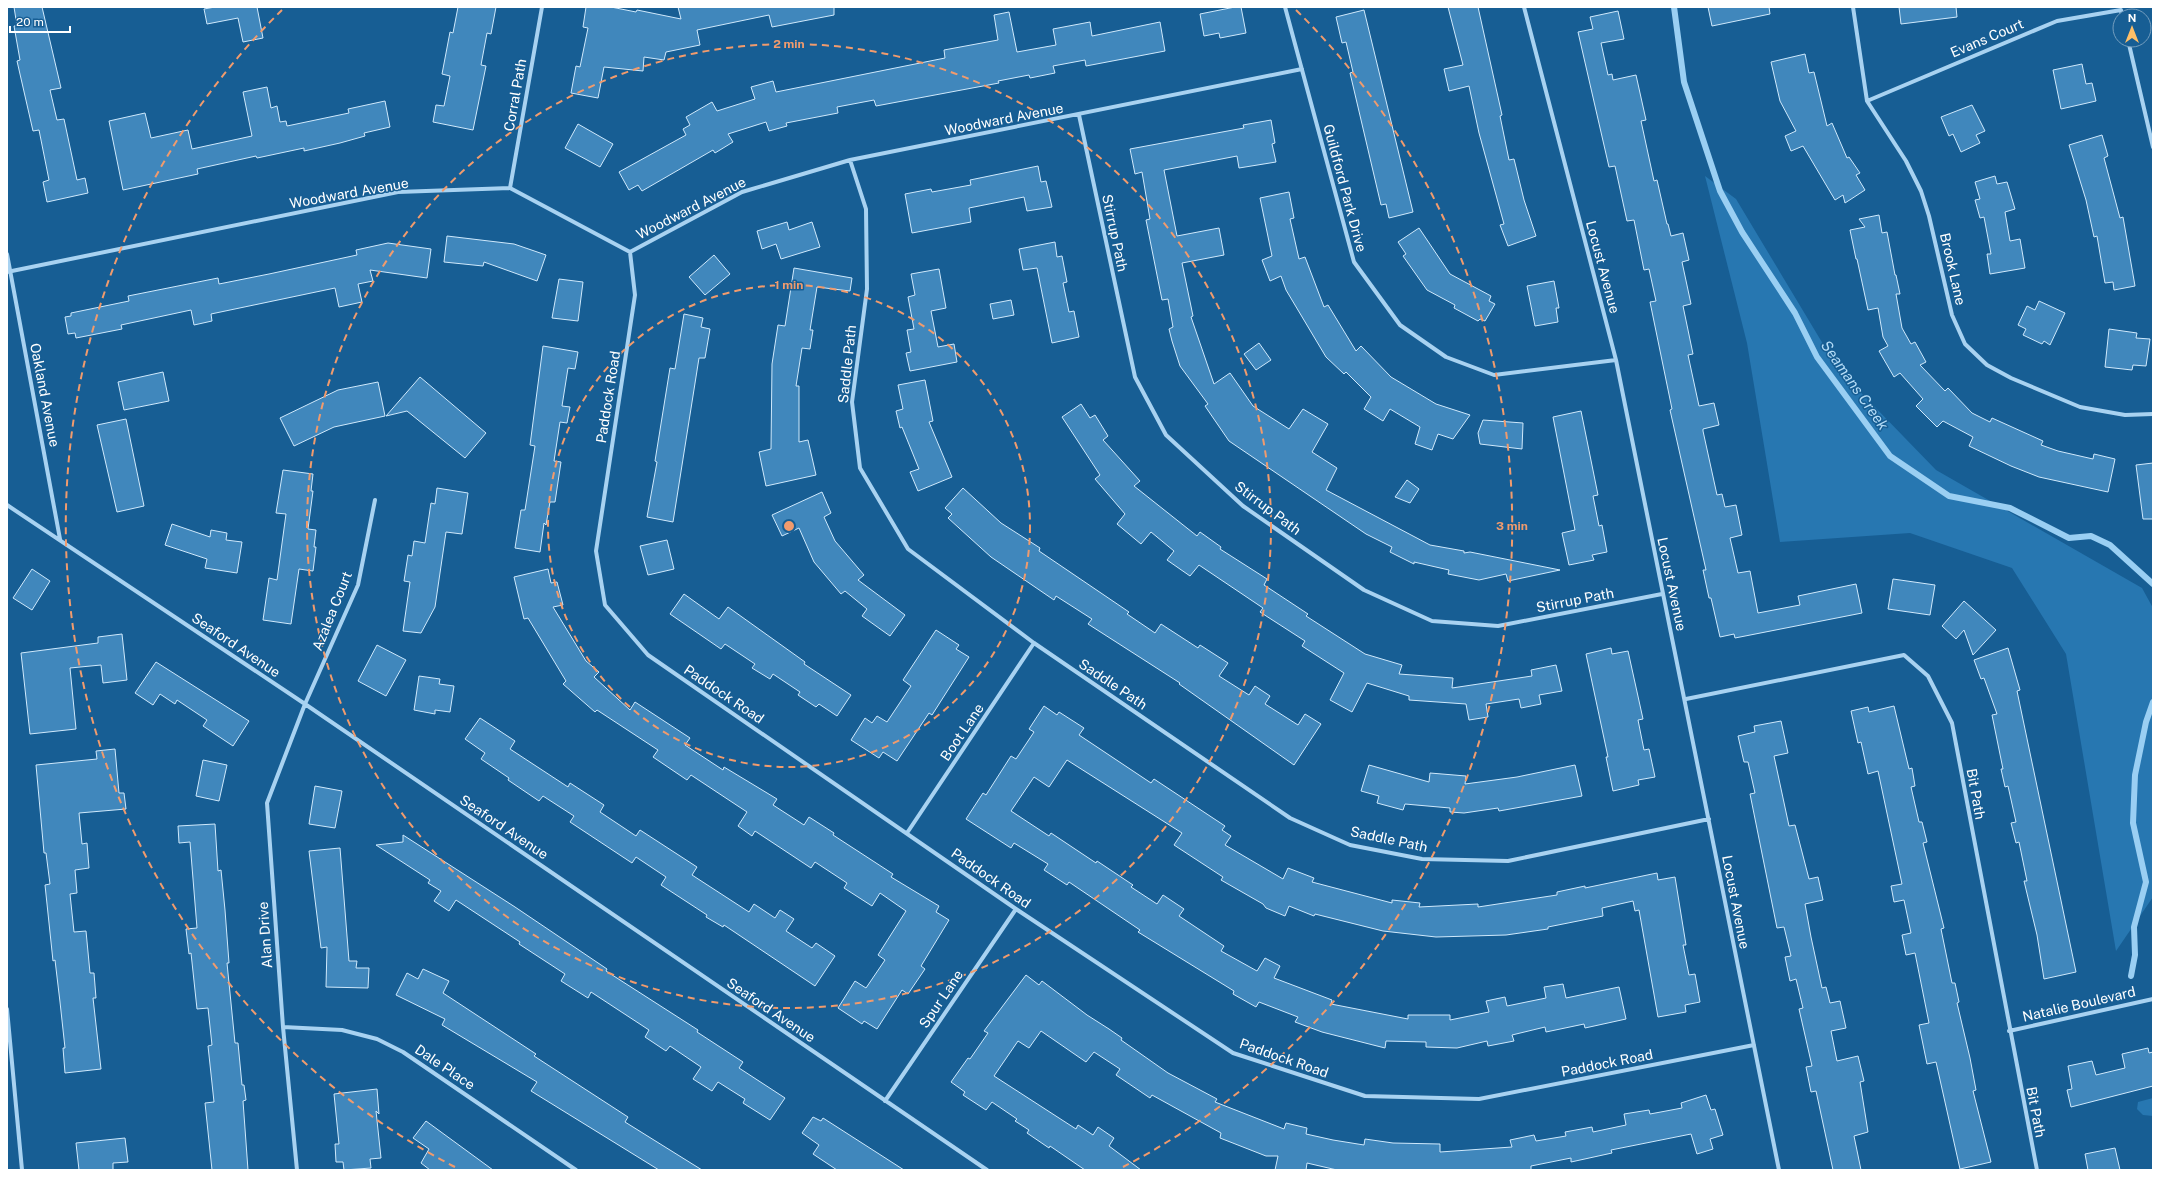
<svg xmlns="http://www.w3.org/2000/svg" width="2160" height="1177" viewBox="0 0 2160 1177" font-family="'Public Sans',sans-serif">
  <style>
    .green { fill: #2777b1 }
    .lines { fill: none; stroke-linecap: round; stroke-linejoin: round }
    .stream { stroke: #9acff3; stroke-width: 6 }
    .building { fill: #4087bc; stroke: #cfe9fc }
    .street { stroke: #a8d2f1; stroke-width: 4 }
    .ring { fill: none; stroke: #f19b6d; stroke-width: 2; stroke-dasharray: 7 5 }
    .labels { text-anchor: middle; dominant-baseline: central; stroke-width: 3; stroke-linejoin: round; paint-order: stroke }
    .street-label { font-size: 14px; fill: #fff; stroke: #175e94 }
    .water-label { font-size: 15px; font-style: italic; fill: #b4dcf7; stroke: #175e94 }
    .centre { fill: #f19b6d; stroke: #175e94; stroke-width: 2 }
    .ring-label { font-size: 12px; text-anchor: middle; font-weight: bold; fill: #f19b6d; stroke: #175e94; stroke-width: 3; stroke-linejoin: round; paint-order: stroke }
  </style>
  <rect width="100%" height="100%" fill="#175e94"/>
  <!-- green -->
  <path class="green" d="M1705 176 1736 199 1838 369 1936 470 2142 588 2153 608V897L2116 951 2066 654 2012 568 1910 533 1780 542 1747 343Z
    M2153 1098V1116L2143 1115 2137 1109 2138 1102Z"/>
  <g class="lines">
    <!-- stream -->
    <path class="stream" d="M1674 7 1684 82 1720 191 1742 232 1795 313 1817 357 1890 456 1949 496 2010 508 2069 538 2091 536 2110 545 2153 584
      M2131 976 2135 955 2134 927 2146 882 2133 823 2135 775 2146 722 2153 702"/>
  </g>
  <!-- building -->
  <path class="building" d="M14 7H42L61 88 50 90 57 120 64 119 77 180 85 178 88 193 47 202 43 182 49 180 39 130 33 131 17 61 20 60 14 26H17Z
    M215 7H257L263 38 243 42 238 18 207 24 204 9Z
    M458 7H496L491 34 487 33 481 65 486 66 473 130 433 122 436 105 444 106 450 76 442 74 450 32 453 33Z
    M586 7H611L636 12 637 10 681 19 678 7H834V15L772 27 769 15 697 30 700 45 666 52 664 60 644 57 643 71 604 67 598 98 571 93 576 66 580 67 588 28 583 27Z
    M1235 7H1241L1246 33 1220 38 1219 33 1204 36 1200 14Z
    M1448 7H1478L1502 115 1500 116 1509 160 1514 159 1524 200 1536 236 1508 246 1500 225 1504 224 1479 133 1469 86 1449 91 1444 69 1463 65Z
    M1708 7H1769L1770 14 1712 26Z
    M1899 7H1956L1957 17 1901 24Z
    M1364 10 1413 212 1389 218 1386 204 1381 205 1350 73 1353 72 1346 42 1342 43 1336 17Z
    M1618 11 1624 39 1601 43 1608 75 1612 74 1613 80 1636 75 1646 120 1641 121 1654 181 1657 180 1667 224H1668L1671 236 1683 233 1689 260 1682 262 1691 304 1683 306 1693 354 1688 355 1699 406 1714 403 1719 425 1703 429V431L1717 495 1722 494 1725 507 1736 505 1742 535 1730 538 1738 573 1750 571 1758 613 1800 605 1798 596 1856 584 1862 613 1735 638 1734 634 1720 637 1711 598H1709L1703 570H1706L1670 410 1672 409 1650 302 1656 301 1649 269 1644 270 1634 220 1627 221 1615 166 1609 167 1578 32 1593 29 1590 17Z
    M1009 12 1017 52 1056 45 1053 29 1090 22 1092 36 1160 22 1165 51 1086 66 1085 60 1053 66 1055 73 1030 78 1029 75 998 81 999 83 876 106 874 100 837 107 838 113 786 123 787 126 769 131 766 122 728 134 733 142 715 153 713 150 642 191 638 185 629 190 619 172 686 135 683 129 690 125 686 117 712 102 717 111 755 99 751 87 773 81 776 92 945 58 944 50 998 40 994 15Z
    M1805 54 1809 73 1814 72 1827 126 1832 123 1847 158 1849 157 1860 173 1856 175 1865 190 1845 203 1843 195 1835 200 1803 146 1791 151 1785 136 1796 131 1780 101 1771 62Z
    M2082 64 2086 84 2092 83 2096 101 2061 109 2053 70Z
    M267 87 271 108 277 106 280 122 286 121 287 126 349 113 348 109 385 101 390 127 364 133 365 136 340 143 304 151V148L257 158 256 156 197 169 198 174 123 190 109 121 145 113 151 138 188 130 192 149 252 136 243 92Z
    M1972 105 1985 131 1976 135 1980 143 1961 152 1953 134 1949 136 1941 117Z
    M1271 120 1275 143 1272 144 1276 162 1239 168 1237 156 1164 170 1177 236 1219 228 1224 255 1182 263 1193 316 1191 317 1214 384 1230 373 1253 406 1289 429 1303 409 1328 424 1312 452 1337 468 1326 490 1430 545 1464 551V553L1470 552 1560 570 1508 581 1506 574 1479 580 1448 574 1449 570 1414 562V564L1390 552 1392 547 1366 534 1229 441 1205 406 1208 404 1180 366 1172 341 1169 329 1173 327 1168 299 1162 300 1146 220 1150 219 1142 172 1135 174 1130 149 1244 128 1243 125Z
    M578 124 613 144 600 167 565 148Z
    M2102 135 2108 156 2104 158 2120 218 2123 217 2135 286 2114 290 2113 282 2105 283 2097 236 2094 237 2086 200 2069 145Z
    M1038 166 1041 182 1046 181 1052 207 1027 211 1024 197 969 208 971 222 912 233 905 194 931 189 932 192 971 185 970 180Z
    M1995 176 1997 184 2007 182 2015 209 2005 212 2010 241 2020 239 2025 268 1990 274 1987 254H1991L1984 217 1980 218 1975 200 1980 199 1975 182Z
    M1289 192 1294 218 1290 219 1299 259 1305 257 1324 307 1328 305 1356 351 1361 346 1391 377 1436 404 1470 415 1453 439 1438 434 1432 450 1415 444 1420 427 1390 409 1383 421 1364 409 1371 397 1346 372 1344 374 1326 357 1286 290 1281 276 1270 281 1262 260 1272 256 1260 198Z
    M1879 215 1882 233 1887 232 1895 275H1896L1900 294H1896L1902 328 1911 344 1915 342 1926 362 1920 365 1945 391 1948 388 1972 413 1990 422 1992 418 2043 441 2041 445 2058 451 2093 459 2094 454 2115 459 2108 492 2039 477 2011 466 1969 446 1973 437 1943 421 1937 427 1916 406 1923 399 1900 373 1894 377 1879 351 1888 346 1883 337 1878 308 1868 310 1857 259H1856L1850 230 1865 227 1859 219Z
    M787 222 789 230 812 222 820 247 781 259 776 244 762 249 757 231Z
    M1419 228 1450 274 1491 296 1489 301 1495 304 1485 321 1480 319 1478 321 1454 308 1455 305 1427 290 1403 256 1406 254 1398 242Z
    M447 236 514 244 546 255 537 281 484 262 483 266 444 262Z
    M1055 242 1057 257 1062 256 1067 282 1063 283 1069 312 1074 311 1079 337 1052 343 1037 268 1023 270 1019 249Z
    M388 243 431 249 427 278 370 270 373 281 358 284 362 302 339 307 335 288 211 314 212 321 194 325 191 310 121 325 122 329 76 338 75 333 68 334 65 317 71 316V313L129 301 128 296 218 278 219 284 269 274 357 255 356 250Z
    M714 255 730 274 705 295 689 277Z
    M794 268 852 278 850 291 817 287 810 330H813L810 349 802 348 796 386H799V442L808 440 816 475 766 486 759 452 771 449 772 364 778 325 785 326Z
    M939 269 946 308 931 311 938 347 954 344 957 362 910 371 906 353 911 352 907 330 914 329 908 297 915 295 911 274Z
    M559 279 583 282 578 321 552 318Z
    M1554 281 1559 308H1556L1558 322 1535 326 1527 286Z
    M1011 300 1014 315 993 319 990 304Z
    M2039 301 2065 313 2050 345 2044 341 2042 344 2023 335 2026 329 2018 325 2027 306 2035 310Z
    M684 314 703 318 701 327 710 329 705 358H699L673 522 647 517 657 462 655 461 670 368 675 369Z
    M2109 329 2137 333 2136 338 2150 339 2146 366 2133 365 2132 370 2105 367Z
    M1259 343 1271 360 1256 370 1244 354Z
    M543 346 578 352 575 369 568 368 562 406 570 407 567 423 560 422 554 461 561 462 555 502H550L546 525 544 523 540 552 515 548 521 510H525L535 446 530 445Z
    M163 372 169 401 124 410 118 382Z
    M420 377 486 433 465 458 407 411 386 416Z
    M925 380 933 421 929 422 952 477 918 491 910 472 919 469 902 427 900 428 896 411 903 409 898 385Z
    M378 382 385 416 334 427 294 446 280 418 338 390Z
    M1081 404 1090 418 1095 415 1108 436 1103 440 1140 481 1134 486 1197 536 1200 532 1221 547 1220 549 1267 579 1264 585 1308 614 1306 616 1365 654 1402 665 1399 674 1453 678 1452 688 1532 676 1531 670 1556 665 1562 691 1539 695 1541 704 1521 708 1519 699 1486 704 1488 717 1469 720 1466 704 1409 700V696L1367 683 1352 712 1330 700 1344 673 1302 646 1305 641 1260 612 1263 608 1199 565 1190 576 1167 560 1174 551 1151 532 1141 544 1117 524 1125 514 1095 479 1100 475 1062 417Z
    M1581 411 1598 495 1593 496 1599 526 1602 525 1607 552 1592 555 1594 560 1569 565 1562 533 1575 530 1553 417Z
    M126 419 144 506 117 512 97 425Z
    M1483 420 1523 423 1522 449 1480 444 1478 433Z
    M2153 463V519H2143L2136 465Z
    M283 470 313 474 311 491H313L308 529 316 530 314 547H316L313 571 299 569 291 624 263 620 269 578 277 580 286 514 276 513Z
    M1407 480 1419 489 1410 503 1395 497Z
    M437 488 468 493 462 534 446 532 435 607 421 633 403 631 410 582 404 581 408 555 412 556 414 541 425 543 431 503 435 504Z
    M963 488 1001 523 1040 548 1039 551 1129 612 1127 614 1155 633 1161 624 1198 648 1200 645 1228 663 1219 676 1249 695 1255 686 1270 696 1265 704 1298 725 1305 714 1321 724 1294 765 1179 684 1180 683 1088 624 1092 619 1056 596 1054 600 991 557 948 518 952 514 945 508Z
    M822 492 831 513 824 517 835 541 864 575 858 580 905 615 890 636 862 616 867 609 845 591 841 594 814 562 799 528 782 536 772 515Z
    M172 524 210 537 211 530 227 533 226 540 242 542 237 573 205 568 207 559 165 545Z
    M667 540 674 569 648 575 640 546Z
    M32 569 50 581 32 610 13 598Z
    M548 569 551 583 557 582 563 605 553 607 586 661 599 672 594 677 630 710 635 702 690 738 685 745 723 770 724 767 777 799 773 805 804 825 809 817 834 833 833 835 893 874 891 877 939 906 936 912 949 920 921 966 925 969 908 994 902 990 877 1029 864 1021 862 1024 838 1008 855 981 866 988 885 960 878 955 906 911 880 893 872 906 844 888 847 883 815 862 811 868 755 831 752 836 738 826 747 812 691 775 687 780 653 757 658 750 597 710 595 712 563 684 566 681 528 618 524 619 514 577Z
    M1893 579 1935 585 1930 615 1888 609Z
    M684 594 719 619 728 607 805 662 804 664 851 695 837 716 819 704 816 707 798 695 800 692 773 674 770 679 752 668 755 664 725 644 721 649 670 614Z
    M1964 601 1996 630 1973 655 1964 630 1956 639 1942 626Z
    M936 630 959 645 956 649 969 657 932 715 929 713 897 761 883 752 879 758 851 740 865 718 872 723 877 716 887 722 911 686 903 680Z
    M122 634 127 680 103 683 101 665 70 668 76 729 30 734 21 653 98 643V637Z
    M377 645 406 660 386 696 358 681Z
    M1611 648 1612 654 1628 651 1643 719 1638 720 1644 750 1649 749 1655 777 1638 780 1639 785 1613 791 1606 757H1608L1586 654Z
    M2008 648 2020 690 2017 691 2076 972 2044 979 2037 935 2024 881H2027L2019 842 2016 843 2011 823 2016 822 2008 786 2005 787 2001 769H2003L1992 715 1997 714 1984 678 1981 679 1974 660Z
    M156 662 249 721 233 746 203 726 207 720 177 700 175 704 160 694 153 705 135 693Z
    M419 676 440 679 439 684 454 686 450 712 435 710V714L414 710Z
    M1044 706 1057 715 1059 712 1084 728 1079 735 1151 783 1154 779 1225 826 1222 830 1231 836 1225 845 1283 879 1288 868 1314 878 1312 882 1392 903V900L1420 903 1419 907 1478 904V907L1557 895V892L1585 886V888L1657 873 1658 880 1675 877 1686 945H1683L1689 975 1695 974 1700 1002 1685 1005 1686 1012 1658 1017 1639 910 1635 911 1633 901 1602 908 1603 916 1548 927V929L1506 935 1436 937 1383 931 1315 914 1314 916 1289 906 1285 916 1266 908 1263 904 1221 880 1223 877 1174 845 1182 833 1067 760 1049 787 1034 777 1011 811 1049 836 1051 833 1096 863 1097 861 1133 885 1131 887 1157 904 1163 895 1184 909 1179 916 1224 946 1221 951 1257 971 1265 958 1280 966 1274 978 1332 1000 1331 1004 1408 1019V1015H1450V1020L1489 1012 1486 1001 1505 997 1507 1006 1546 998 1544 987 1563 984 1566 998 1619 987 1626 1019 1585 1028 1584 1024 1546 1032 1545 1027 1512 1035 1514 1041 1488 1046 1487 1041 1457 1048 1426 1047V1042L1386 1041 1385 1048 1322 1032 1295 1022 1298 1017 1259 1002 1256 1007 1233 994 1234 991 1138 932 1140 930 1069 882 1067 885 1044 870 1048 864 1014 843 1011 848 966 819 983 793 986 795 1011 756 1016 759 1034 732 1029 729Z
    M1894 706 1909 769 1912 768 1915 786 1911 787 1919 822H1922L1927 842 1923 843 1944 928 1941 929 1952 983H1955L1959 1002 1957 1003 1970 1058 1976 1090 1973 1091 1991 1162 1960 1169 1936 1062 1927 1064 1919 1025 1929 1023 1915 953 1906 955 1902 935 1911 933 1904 900 1894 902 1891 886 1902 884 1878 771 1868 774 1861 742 1858 743 1851 711 1868 707 1869 712Z
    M480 718 515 741 510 749 568 787 570 783 604 805 600 812 636 836 640 830 697 867 692 875 749 912 754 904 775 918 780 910 794 919 786 931 812 948 816 943 835 956 815 986 724 925 723 927 706 917 707 915 661 885 666 877 636 857 632 863 570 822 574 816 543 796 539 801 508 780 509 778 481 759 485 753 465 739Z
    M1781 721 1788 753 1774 756 1789 826 1795 825 1809 879 1818 877 1823 900 1805 904 1811 937 1822 988 1826 987 1830 1003 1840 1001 1846 1028 1831 1031 1837 1061 1858 1056 1864 1081 1860 1082 1868 1132 1854 1136 1861 1170H1833L1816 1091 1811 1092 1806 1067 1812 1066 1799 1009 1803 1008 1796 979 1790 981 1785 957 1791 956 1784 927 1777 928 1750 794 1755 793 1748 762H1744L1738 736 1755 732 1754 726Z
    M115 749 119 793H124L126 809 79 813 82 844 87 843 89 868 75 870 77 893 70 894 74 932 86 931 90 973H94L96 998H93L101 1069 65 1073 63 1048H65L60 1002 55 960 53 961 45 885 50 884 46 853H44L36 765 97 759 96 751Z
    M203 760 227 765 219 801 196 796Z
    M1369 765 1429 782 1430 773 1466 776 1465 784 1517 777 1575 765 1582 796 1499 811 1498 808 1464 813 1450 812V808L1405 804 1403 810 1377 803 1379 796 1361 791Z
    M315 786 342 791 335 828 309 824Z
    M215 824 218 871 221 870 225 910 229 963H227L235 1043H238L242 1085H244L246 1100 243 1101 248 1170H212L205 1103 214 1102 208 1046 212 1045 208 1008 197 1009 191 953 189 954 186 929 197 928 190 842 179 843 178 826Z
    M403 835 515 907 607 969 606 971 698 1030 697 1032 743 1062 739 1068 785 1098 770 1120 743 1103 745 1099 718 1082 712 1091 693 1079 701 1067 670 1046 666 1051 645 1037 649 1030 591 992 588 998 561 981 565 974 519 944 520 942 456 900 449 911 434 901 441 891 428 883 430 880 376 845 403 842Z
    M340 848 349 961H357L356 968H369L368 988 326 987 327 947 321 948 309 851Z
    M423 969 449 981 443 993 536 1054 534 1056 628 1117 625 1122 702 1170H659L531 1091 537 1082 442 1025 445 1019 396 995 407 973 418 979Z
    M1026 975 1039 985 1042 981 1087 1015 1109 1029 1122 1038 1121 1040 1168 1073 1217 1099 1215 1102 1284 1129 1286 1123 1307 1128 1306 1134 1333 1140 1364 1145 1365 1139 1393 1143 1440 1144V1152L1512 1147 1510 1140 1534 1135 1536 1141 1566 1136 1565 1132 1592 1127 1593 1132 1626 1125 1624 1114 1649 1110 1650 1114 1682 1108 1681 1103 1706 1095 1711 1110 1715 1109 1723 1135 1710 1139 1713 1149 1697 1154 1691 1134 1611 1150 1612 1153 1571 1162V1158L1531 1166V1170H1337L1307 1163 1306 1170H1275L1278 1156H1266L1220 1138 1221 1133 1152 1095 1150 1098 1116 1075 1120 1069 1094 1052 1086 1062 1041 1031 1029 1048 1018 1041 994 1076 1076 1129 1078 1125 1093 1135 1098 1127 1114 1138 1109 1146 1141 1170H1085L1050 1146 1049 1148 1027 1133 1029 1130 1015 1121 1017 1119 992 1102 986 1110 963 1095 965 1092 951 1082 968 1058 970 1059 988 1033 984 1031Z
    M2148 1048 2149 1053 2153 1052V1086L2071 1107 2067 1090 2072 1089 2068 1066 2092 1061 2096 1075 2125 1068 2122 1054Z
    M377 1089 379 1114 376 1111 381 1158 370 1159 371 1168 344 1170 343 1162H336L335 1144H339L334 1094Z
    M813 1117 821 1121 823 1118 904 1170H837L813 1154 819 1145 802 1133Z
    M426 1121 493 1170H430L421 1163 429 1149 413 1138Z
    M125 1138 128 1162 113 1163V1170H79L76 1143Z
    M2115 1148 2120 1170H2088L2085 1154Z"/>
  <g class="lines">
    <!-- street -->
    <path class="street" d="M1285 7 1354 262 1400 325 1446 357 1494 375 1616 360
      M1524 7 1616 360 1779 1170
      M1853 7 1867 101 1906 161 1921 191 1929 216 1952 315 1965 344 1987 365 2011 378 2080 407 2125 415 2153 414
      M2128 40 2153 147
      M1867 101 2057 21 2121 10 2122 16
      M1079 115 1135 377 1166 435 1243 506 1364 590 1432 621 1498 626 1662 594
      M850 160 866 209 867 289 852 402 860 468 908 549 1034 643 1290 818 1350 845 1422 859 1508 861 1709 819
      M510 188 542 7
      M630 252 635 295 596 551 605 605 648 655 1016 909 1233 1053 1365 1096 1479 1099 1754 1045
      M7 254 60 539
      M7 272 398 192 510 188 630 252 742 192 850 160 1302 69
      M7 505 305 704 987 1170
      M1686 699 1904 655 1928 676 1952 723 2037 1170
      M907 833 1034 643
      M7 1009 22 1170
      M283 1027 342 1030 377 1039 403 1052 576 1170
      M2009 1031 2153 999
      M885 1101 1016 909
      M297 1170 283 1027 267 803 305 704 358 585 375 500"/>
  </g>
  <!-- distance rings -->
  <g class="ring">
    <circle cx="789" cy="526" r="241"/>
    <circle cx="789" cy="526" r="482"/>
    <path d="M455 1167A723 723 0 0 1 282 10M1296 10A723 723 0 0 1 1123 1167"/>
  </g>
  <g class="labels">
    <!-- street labels -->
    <g class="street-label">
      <text transform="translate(1987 38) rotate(-23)">Evans Court</text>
      <text transform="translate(515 95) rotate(-80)">Corral Path</text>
      <text transform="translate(1004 119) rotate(-11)">Woodward Avenue</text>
      <text transform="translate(1345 188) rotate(75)">Guildford Park Drive</text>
      <text transform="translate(349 193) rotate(-10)">Woodward Avenue</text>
      <text transform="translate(691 208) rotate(-27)">Woodward Avenue</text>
      <text transform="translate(1115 233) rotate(78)">Stirrup Path</text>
      <text transform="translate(1603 267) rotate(75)">Locust Avenue</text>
      <text transform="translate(1953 269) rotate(77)">Brook Lane</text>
      <text transform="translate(847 364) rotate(-84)">Saddle Path</text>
      <text transform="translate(45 395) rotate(79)">Oakland Avenue</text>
      <text transform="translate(608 397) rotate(-81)">Paddock Road</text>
      <text transform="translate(1268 508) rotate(37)">Stirrup Path</text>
      <text transform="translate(1672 584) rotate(78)">Locust Avenue</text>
      <text transform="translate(1575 600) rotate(-11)">Stirrup Path</text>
      <text transform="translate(332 611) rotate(-68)">Azalea Court</text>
      <text transform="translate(236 645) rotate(34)">Seaford Avenue</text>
      <text transform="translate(1113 684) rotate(34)">Saddle Path</text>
      <text transform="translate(724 694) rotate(34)">Paddock Road</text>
      <text transform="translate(962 732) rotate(-56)">Boot Lane</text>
      <text transform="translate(1976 794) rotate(80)">Bit Path</text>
      <text transform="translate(504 827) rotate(34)">Seaford Avenue</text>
      <text transform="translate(1389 839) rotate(12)">Saddle Path</text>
      <text transform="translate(991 878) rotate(35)">Paddock Road</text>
      <text transform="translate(1736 902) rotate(79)">Locust Avenue</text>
      <text transform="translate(265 935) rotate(-94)">Alan Drive</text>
      <text transform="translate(941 999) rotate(-56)">Spur Lane</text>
      <text transform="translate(2079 1004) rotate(-13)">Natalie Boulevard</text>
      <text transform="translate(771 1010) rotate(34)">Seaford Avenue</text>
      <text transform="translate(1284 1058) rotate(19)">Paddock Road</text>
      <text transform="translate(1607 1063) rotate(-11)">Paddock Road</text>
      <text transform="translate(445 1067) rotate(34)">Dale Place</text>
      <text transform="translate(2036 1112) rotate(79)">Bit Path</text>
    </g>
    <!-- water labels -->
    <g class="water-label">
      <text transform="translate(1855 385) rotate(55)">Seamans Creek</text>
    </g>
  </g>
  <circle cx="789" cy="526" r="6" class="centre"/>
  <g class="ring-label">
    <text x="789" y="48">2 min</text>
    <text x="789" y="289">1 min</text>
    <text x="1512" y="530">3 min</text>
  </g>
  <!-- border -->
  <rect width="2160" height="1177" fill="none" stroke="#ffffff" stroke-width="16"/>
  <!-- north arrow -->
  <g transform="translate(2132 28)"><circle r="19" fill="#175e94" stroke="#749ebf"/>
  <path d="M0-3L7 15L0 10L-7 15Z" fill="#ffbf67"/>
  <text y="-6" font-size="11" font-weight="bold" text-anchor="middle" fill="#ffffff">N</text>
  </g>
  <!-- scale -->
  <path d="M10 26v6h60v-6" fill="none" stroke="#ffffff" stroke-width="2"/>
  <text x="16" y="26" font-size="12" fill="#ffffff" stroke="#175e94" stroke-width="3" paint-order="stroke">20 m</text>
</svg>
